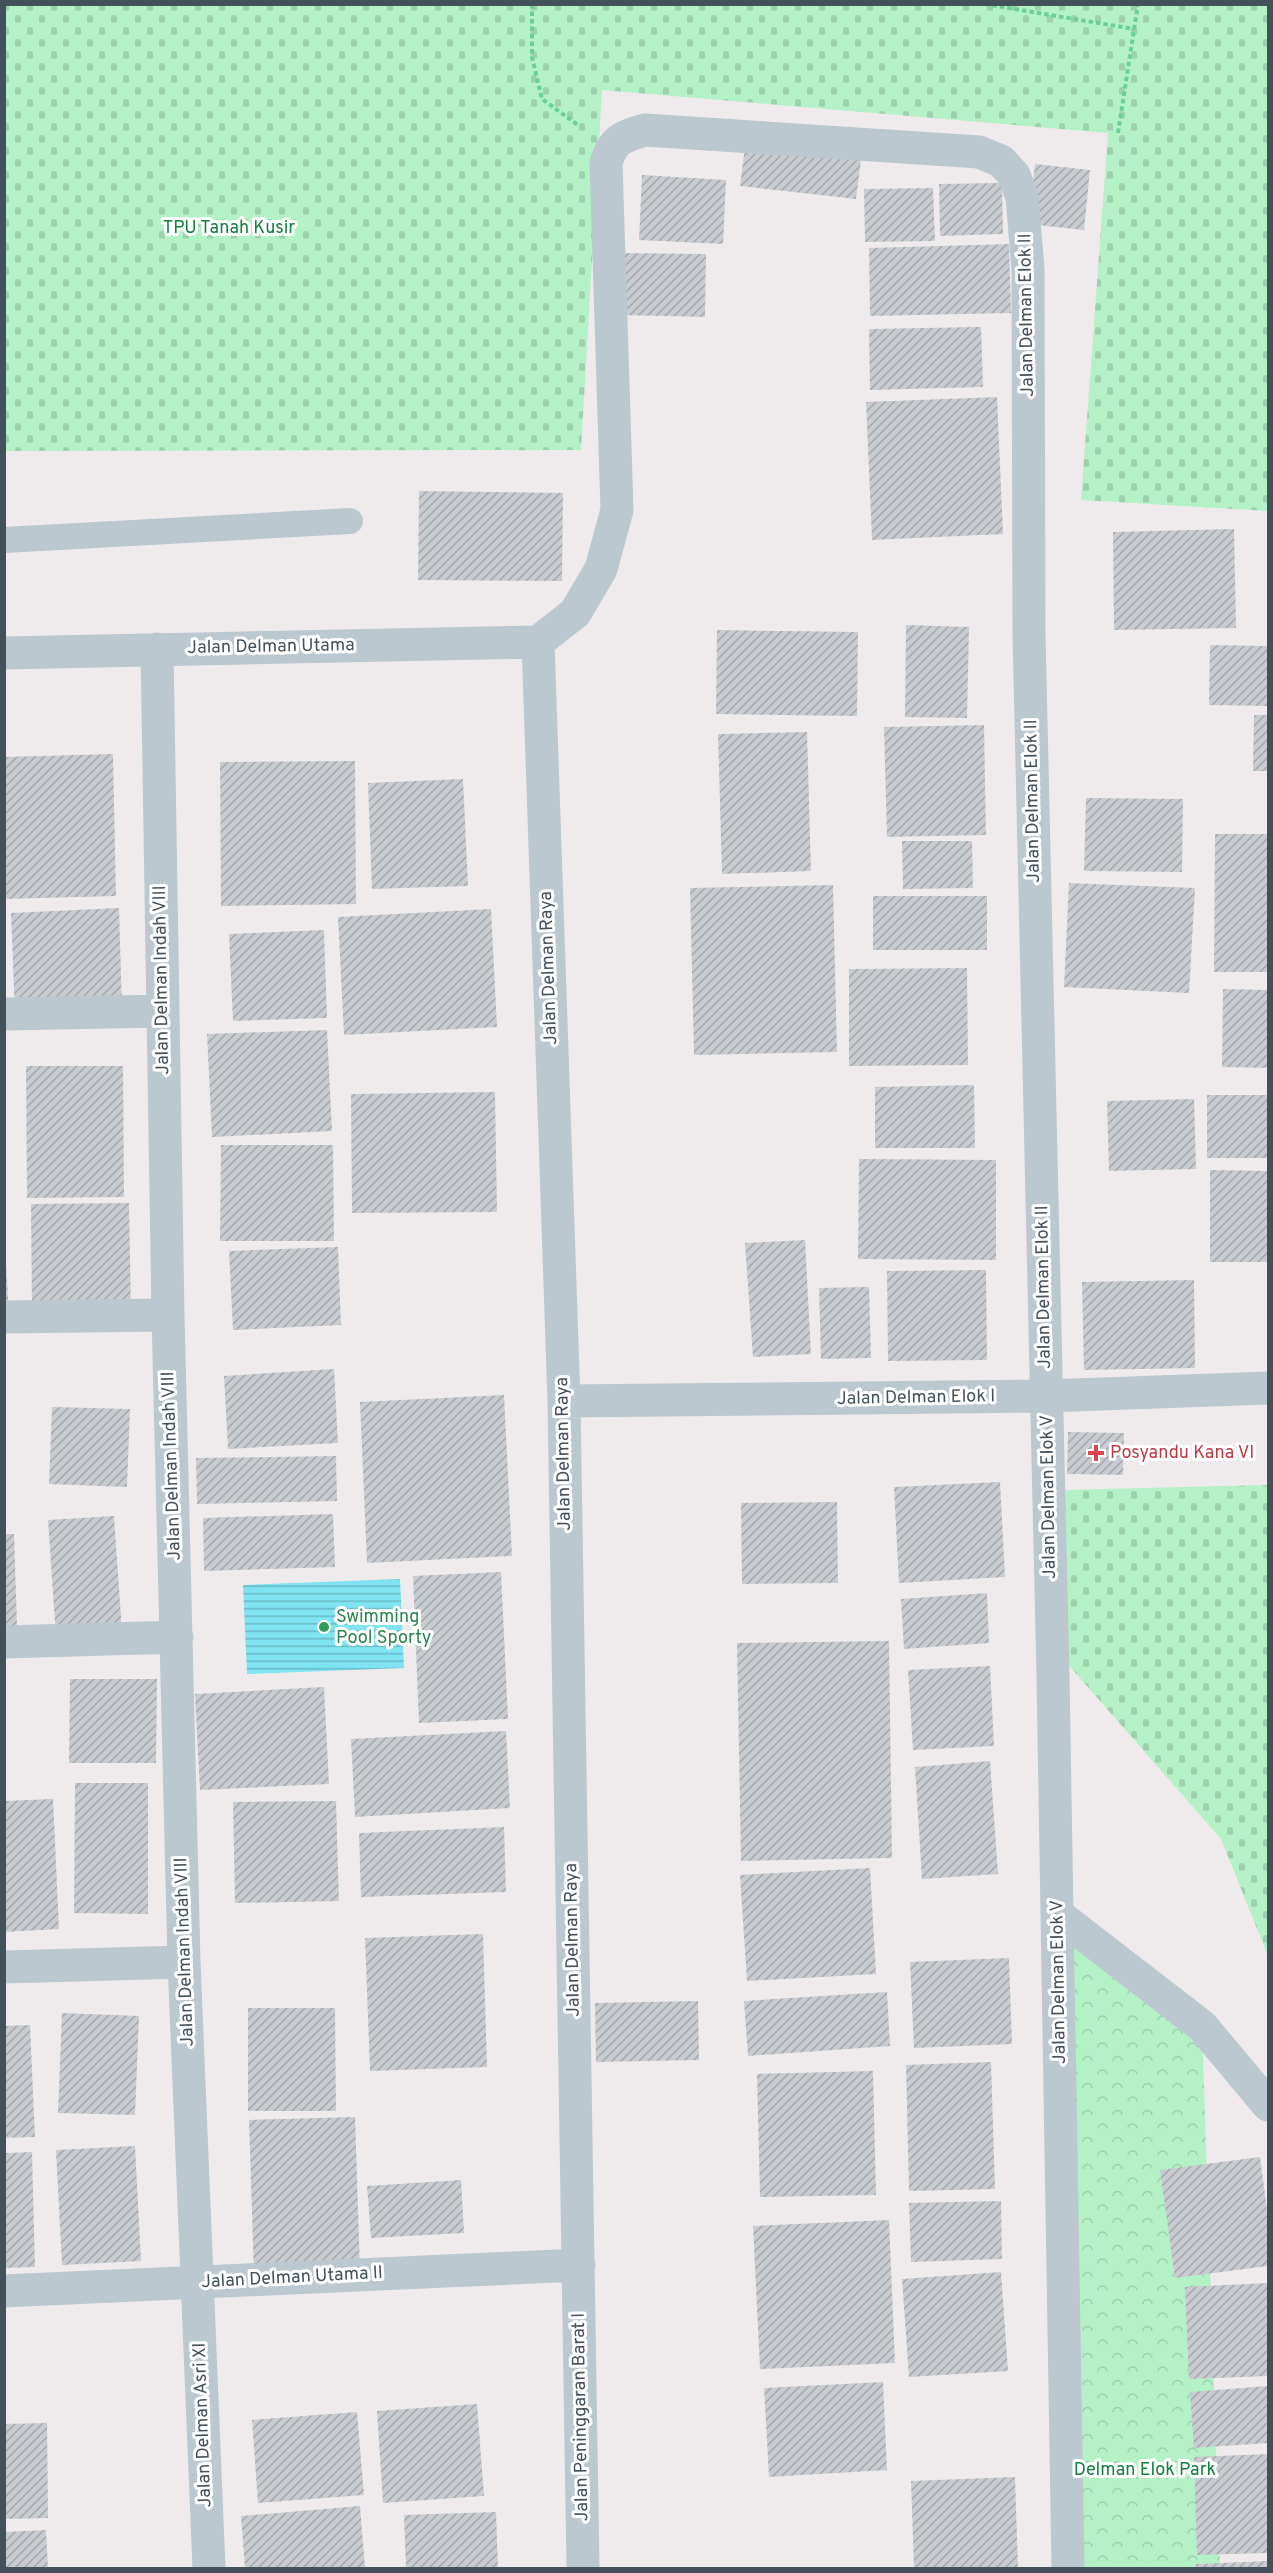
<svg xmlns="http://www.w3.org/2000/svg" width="1273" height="2573" viewBox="0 0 1273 2573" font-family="Overpass,sans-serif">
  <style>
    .forest { fill: url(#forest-crowns) }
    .cemetery { fill: url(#cemetery-stones) }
    .water { fill: url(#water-rules) }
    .building { fill: url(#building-hatch) }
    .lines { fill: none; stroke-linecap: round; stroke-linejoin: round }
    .path { stroke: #6cd096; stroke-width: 4; stroke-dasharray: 4.5 3; stroke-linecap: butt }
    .lane { stroke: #bbc8d0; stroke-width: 26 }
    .street { stroke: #bbc8d0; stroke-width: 33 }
    .health-dot { fill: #e0444e; stroke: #fff; stroke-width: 2 }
    .leisure-dot { fill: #2e9e5b; stroke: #fff; stroke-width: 2 }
    .labels { text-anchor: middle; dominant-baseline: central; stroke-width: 6; stroke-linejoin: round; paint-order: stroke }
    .park-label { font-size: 18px; fill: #117f3e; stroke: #fff }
    .street-label { font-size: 18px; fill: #43515a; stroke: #fff }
    .health-label { font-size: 18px; fill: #be3a42; stroke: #fff; text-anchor: start }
    .leisure-label { font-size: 18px; fill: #27864d; stroke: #fff; text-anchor: start }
  </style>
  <defs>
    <pattern id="forest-crowns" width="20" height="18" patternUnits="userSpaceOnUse" patternTransform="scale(1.5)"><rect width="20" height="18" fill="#b5f1c7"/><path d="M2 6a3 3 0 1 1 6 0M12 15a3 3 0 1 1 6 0" fill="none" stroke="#9dd0ad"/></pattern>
    <pattern id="cemetery-stones" width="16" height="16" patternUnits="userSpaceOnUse" patternTransform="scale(1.5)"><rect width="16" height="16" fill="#b5f1c7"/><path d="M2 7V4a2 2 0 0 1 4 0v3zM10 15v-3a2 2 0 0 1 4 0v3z" fill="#9dd0ad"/></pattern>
    <pattern id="water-rules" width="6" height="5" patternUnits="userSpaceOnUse" patternTransform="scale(1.5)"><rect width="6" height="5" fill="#7fe3f1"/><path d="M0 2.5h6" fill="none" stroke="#6abac6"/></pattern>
    <pattern id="building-hatch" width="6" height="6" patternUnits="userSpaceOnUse" patternTransform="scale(1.5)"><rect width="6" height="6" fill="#c8ccd1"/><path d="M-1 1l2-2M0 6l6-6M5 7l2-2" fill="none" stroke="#a4a8ad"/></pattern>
  </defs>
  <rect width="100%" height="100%" fill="#efebec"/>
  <!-- forest -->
  <path class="forest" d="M1057 1914 1202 2026 1220 2568H1076Z"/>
  <!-- cemetery -->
  <path class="cemetery" d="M4 5H1268V511L1081 500 1108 133 602 90 581 450 5 451Z
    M1268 1485V1956L1221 1839 1065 1661 1058 1490Z"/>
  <!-- water -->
  <path class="water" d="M400 1579 404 1668 247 1674 243 1585Z"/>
  <!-- building -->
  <path class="building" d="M745 147 861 160 856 199 740 186Z
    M1035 164 1090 170 1084 230 1028 224Z
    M642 175 726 180 723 244 639 240Z
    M1002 183 1003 234 940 236 939 184Z
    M933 188 935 241 865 242 864 189Z
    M1009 244 1011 313 870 316 869 248Z
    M620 253 706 254 705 317 620 315Z
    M981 327 983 387 870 390 869 329Z
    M997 397 1003 534 872 540 866 402Z
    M419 491 563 493 562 581 418 580Z
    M1234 529 1236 628 1114 630 1113 532Z
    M906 625 969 627 967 718 905 717Z
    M717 630 858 632 857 716 716 714Z
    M1210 645 1268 646V706L1209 705Z
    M1254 715H1268V771H1253Z
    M984 725 986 835 887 837 884 727Z
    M807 732 811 871 722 874 718 734Z
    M113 754 116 896 4 899V757Z
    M355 761 356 904 221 906 220 762Z
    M463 779 468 886 372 889 368 783Z
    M1086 798 1183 799 1182 872 1084 871Z
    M1215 834H1268V972H1214Z
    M902 841H972L973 888 903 889Z
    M1069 883 1195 888 1189 993 1064 987Z
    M833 885 837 1052 694 1055 690 888Z
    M873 896H987V950H873Z
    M119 908 122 1009 15 1013 11 913Z
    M491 909 497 1027 344 1035 338 917Z
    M324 930 327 1018 233 1021 229 934Z
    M967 968 968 1065 849 1066V969Z
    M1223 989 1268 990V1068L1222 1067Z
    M327 1030 332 1131 212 1137 207 1034Z
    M26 1066H123L124 1197 27 1198Z
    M974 1085 975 1148H875V1087Z
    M495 1092 497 1212 352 1213 351 1094Z
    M1207 1095H1268V1158H1207Z
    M1194 1099 1196 1169 1109 1171 1107 1101Z
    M221 1145H333L334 1241H220Z
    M859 1159 996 1160V1260L858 1259Z
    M1210 1170 1268 1171V1262H1210Z
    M129 1203 131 1311 32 1312 31 1204Z
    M4 1230 9 1313H4Z
    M805 1240 811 1354 753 1357 745 1243Z
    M338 1247 341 1325 233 1330 229 1251Z
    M986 1270 987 1360 888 1361 887 1271Z
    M1194 1280 1195 1368 1084 1370 1082 1282Z
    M869 1287 871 1358 821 1359 819 1288Z
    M334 1369 338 1443 228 1449 224 1376Z
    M504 1395 512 1556 367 1563 360 1402Z
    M52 1407 130 1409 127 1487 49 1484Z
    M1068 1432 1124 1433 1123 1475 1067 1474Z
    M336 1456 337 1501 197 1504 196 1458Z
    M1000 1482 1005 1577 899 1583 894 1487Z
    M837 1502 838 1583 742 1584 741 1503Z
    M333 1514 335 1567 204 1571 203 1518Z
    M114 1516 122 1632 56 1637 48 1520Z
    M4 1534H14L17 1626H4Z
    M501 1572 508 1719 419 1723 413 1576Z
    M987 1593 989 1643 904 1649 901 1599Z
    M889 1641 892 1858 741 1861 737 1643Z
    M990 1666 994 1746 913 1750 908 1670Z
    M70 1679H157L156 1763H69Z
    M324 1687 329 1784 200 1790 195 1694Z
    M506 1731 510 1808 355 1817 351 1739Z
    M990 1761 998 1874 922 1879 915 1767Z
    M75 1783H148V1914L74 1913Z
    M53 1799 59 1929 4 1932V1801Z
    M336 1801 339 1901 235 1903 233 1802Z
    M504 1827 506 1892 361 1897 359 1833Z
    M870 1868 876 1974 747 1981 740 1875Z
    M483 1934 487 2067 370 2071 365 1938Z
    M1009 1958 1012 2044 914 2048 910 1962Z
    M887 1992 890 2046 748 2056 744 2001Z
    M698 2001 699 2060 596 2062 595 2003Z
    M248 2008H335L336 2111H248Z
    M62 2013 139 2016 135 2115 58 2113Z
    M30 2025 35 2137 4 2138V2026Z
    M991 2062 995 2189 909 2191 906 2065Z
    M873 2071 876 2195 760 2197 757 2074Z
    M355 2117 360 2270 254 2274 249 2120Z
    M135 2146 141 2261 62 2265 56 2150Z
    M32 2152 35 2267 4 2268V2153Z
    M1260 2157 1268 2217V2266L1175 2278 1160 2170Z
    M461 2180 464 2233 371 2238 367 2186Z
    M1001 2201 1002 2259 911 2262 909 2203Z
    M889 2220 895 2363 760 2369 753 2226Z
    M1001 2272 1008 2371 909 2377 902 2279Z
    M1268 2283V2376L1189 2379 1185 2287Z
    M883 2382 887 2470 769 2477 764 2388Z
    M1268 2386V2443L1194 2448 1190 2392Z
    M477 2404 484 2496 383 2503 377 2411Z
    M357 2412 364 2495 258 2503 252 2420Z
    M47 2423 48 2518 4 2519V2424Z
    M1268 2454V2553L1197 2555 1194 2457Z
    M1015 2477 1018 2568H914L911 2481Z
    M360 2506 365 2568H245L241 2516Z
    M496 2512 498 2568H406L404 2515Z
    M46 2530 48 2568H4V2532Z
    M1268 2561V2568H1196V2564Z"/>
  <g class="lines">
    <!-- path -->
    <path class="path" d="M532 4V57L542 99 578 125
      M985 4 1134 29
      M1118 133 1138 4"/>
    <!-- lane -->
    <path class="lane" d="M4 540 350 521"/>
    <!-- street -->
    <path class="street" d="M538 642 575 613 601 569 617 510 606 163C613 139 622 137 645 130L979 152 1001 161 1014 175 1022 197 1028 269 1029 634 1053 1676 1068 2568
      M538 642 564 1401 583 2568
      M157 649 168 1315 184 1962 209 2568
      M4 653 538 642
      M4 1014 163 1011
      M4 1317 168 1315
      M564 1401 1046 1396 1268 1388
      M4 1642 177 1637
      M1057 1914 1202 2026 1268 2105
      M4 1967 184 1962
      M4 2291 579 2265"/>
  </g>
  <!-- markers -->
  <path class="health-dot" d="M1093 1444h6v6h6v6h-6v6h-6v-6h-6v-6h6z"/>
  <circle class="leisure-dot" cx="324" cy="1627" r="6"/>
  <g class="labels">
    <!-- park labels -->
    <g class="park-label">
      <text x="229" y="228">TPU Tanah Kusir</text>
      <text x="1145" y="2470">Delman Elok Park</text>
    </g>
    <!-- street labels -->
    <g class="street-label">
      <text transform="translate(1027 315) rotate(-91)">Jalan Delman Elok II</text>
      <text transform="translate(271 647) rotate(-1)">Jalan Delman Utama</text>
      <text transform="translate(1033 801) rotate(-91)">Jalan Delman Elok II</text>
      <text transform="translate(549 968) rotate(-92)">Jalan Delman Raya</text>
      <text transform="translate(162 980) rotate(-91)">Jalan Delman Indah VIII</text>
      <text transform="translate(1044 1287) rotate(-91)">Jalan Delman Elok II</text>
      <text transform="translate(916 1398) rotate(-1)">Jalan Delman Elok I</text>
      <text transform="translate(564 1454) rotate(-91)">Jalan Delman Raya</text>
      <text transform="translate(172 1466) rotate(-92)">Jalan Delman Indah VIII</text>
      <text transform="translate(1049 1497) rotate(-91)">Jalan Delman Elok V</text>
      <text transform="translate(573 1940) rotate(-91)">Jalan Delman Raya</text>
      <text transform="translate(185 1952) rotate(-92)">Jalan Delman Indah VIII</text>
      <text transform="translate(1059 1982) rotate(-91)">Jalan Delman Elok V</text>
      <text transform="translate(292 2278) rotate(-3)">Jalan Delman Utama II</text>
      <text transform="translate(581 2417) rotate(-91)">Jalan Peninggaran Barat I</text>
      <text transform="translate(203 2425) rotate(-92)">Jalan Delman Asri XI</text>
    </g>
    <!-- health labels -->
    <g class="health-label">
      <text x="1110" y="1453">Posyandu Kana VI</text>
    </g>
    <!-- leisure labels -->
    <g class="leisure-label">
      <text x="336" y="1617">Swimming<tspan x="336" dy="21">Pool Sporty</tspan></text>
    </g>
  </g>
  <!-- border -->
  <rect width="1273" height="2573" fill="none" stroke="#43515a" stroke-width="12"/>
</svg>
